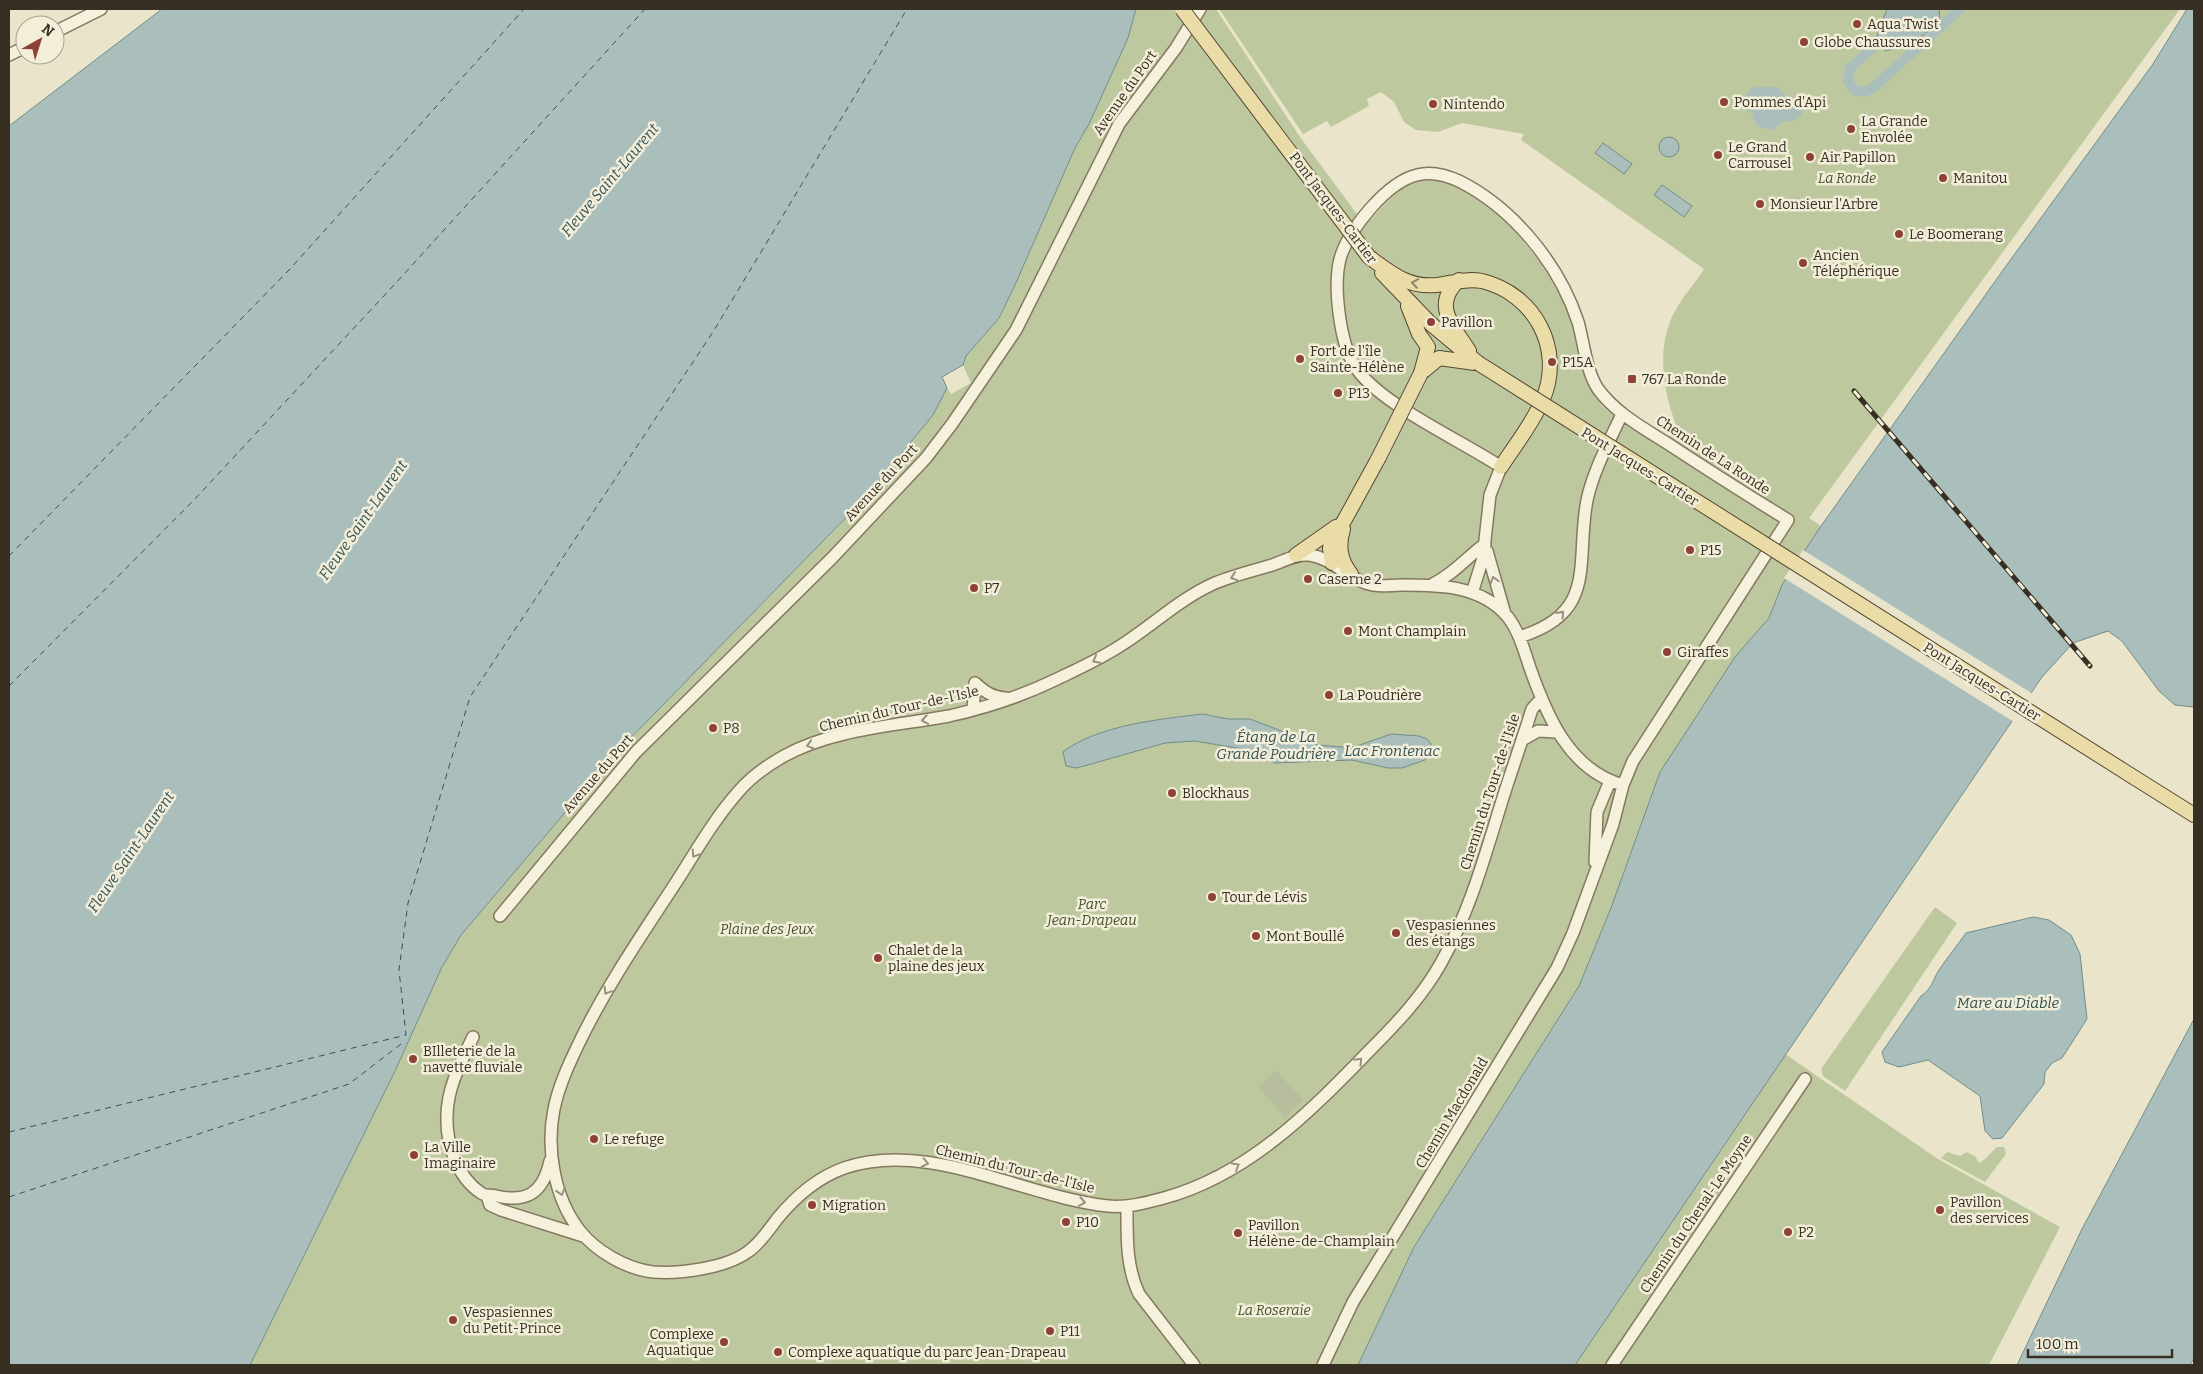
<svg xmlns="http://www.w3.org/2000/svg" width="2203" height="1374" viewBox="0 0 2203 1374" font-family="Bitter,serif">
  <style>
    .green { fill: #bec89f }
    .cemetery { fill: #b6be9d }
    .water { fill: #aabfbc; stroke: #718d8a }
    .pier { fill: #eae5ca }
    .lines { fill: none; stroke-linecap: round; stroke-linejoin: round }
    .canal { stroke: #aabfbc; stroke-width: 10 }
    .ferry { stroke: #335355; stroke-width: 1; stroke-dasharray: 6 5; stroke-linecap: butt }
    .minor-casing { stroke: #857860; stroke-width: 14 }
    .major-casing { stroke: #544734; stroke-width: 16 }
    .minor { stroke: #f6f1dd; stroke-width: 11 }
    .major { stroke: #e9dca7; stroke-width: 14 }
    .rail-casing { stroke: #372f22; stroke-width: 5 }
    .rail { stroke: #f3eed9; stroke-width: 3; stroke-dasharray: 9; stroke-linecap: butt }
    .major-bridge-casing { stroke: #544734; stroke-width: 16; stroke-linecap: butt }
    .major-bridge { stroke: #e9dca7; stroke-width: 14 }
    .oneway { stroke: #908664 }
    .oneway2 { stroke: #969080 }
    .poi-dot { fill: #8e4137; stroke: #f3eed9; stroke-width: 2 }
    .labels { text-anchor: middle; dominant-baseline: central; stroke-width: 5; stroke-linejoin: round; paint-order: stroke }
    .poi-label { font-size: 14px; fill: #372f22; stroke: #f3eed9; text-anchor: start }
    .street-label { font-size: 14px; fill: #372f22; stroke: #f3eed9 }
    .park-label { font-size: 14px; font-style: italic; fill: #43522b; stroke: #f3eed9 }
    .water-label { font-size: 15px; font-style: italic; fill: #335355; stroke: #f3eed9 }
  </style>
  <rect width="100%" height="100%" fill="#eae5ca"/>
  <!-- green -->
  <path class="green" d="M1136 9H1216L1300 137 1365 225C1379 212 1395 189 1414 183 1473 164 1548 263 1567 310 1579 340 1579 377 1600 403 1607 412 1634 433 1645 436 1656 437 1669 435 1680 435 1665 400 1655 354 1672 317 1680 299 1694 285 1704 269L1521 140 1524 134 1462 123 1438 132 1416 130 1404 122 1394 102 1381 92 1367 99 1369 106 1331 127 1327 121 1303 134 1219 9H2180L1809 518 1821 526 1782 585 1769 618 1737 655 1660 773 1611 908 1579 986 1414 1247 1358 1365H250L395 1071 442 967 461 935 613 756 866 497 933 415 947 388 951 394 971 383 963 365 966 356 999 318 1015 285 1075 148 1089 124 1128 38Z
    M1935 907 1957 923 1845 1091 1823 1076 1821 1069Z
    M1785 1054 1938 1159 2060 1227 1989 1365H1575Z
    M1997 1147H2004L2006 1154 1985 1182 1941 1158 1947 1152 1960 1156 1966 1152 1975 1156 1979 1163C1986 1160 1991 1152 1997 1147Z"/>
  <!-- cemetery -->
  <path class="cemetery" d="M1276 1070 1303 1100 1285 1117 1258 1087Z"/>
  <!-- water -->
  <path class="water" d="M162 9H1136L1128 38 1089 124 1075 148 1015 285 999 318 966 356 963 365 942 377 947 388 933 415 866 497 614 755 461 935 442 967 395 1071 250 1365H9V126Z
    M1887 9H1939L1940 22 1914 42 1886 51 1875 41Z
    M2187 9H2194V707L2175 705 2159 691 2122 641 2108 631 2073 643 2042 677 1575 1365H1358L1414 1247 1579 986 1611 908 1660 772 1735 657 1769 618 1782 585 1821 526 2006 266 2153 64Z
    M1659 147a10 10 0 1 1 20 0a10 10 0 1 1-20 0Z
    M1603 143 1632 164 1624 174 1595 153Z
    M1662 185 1692 206 1684 217 1654 195Z
    M1203 714 1228 719H1250L1318 745 1341 747H1354L1391 734 1419 736 1427 739 1431 744 1432 751 1425 760 1402 768H1388L1352 760 1275 763 1249 750 1195 741 1165 743 1077 768 1066 766 1063 752C1098 725 1161 719 1203 714Z
    M2033 917 2049 920 2071 935 2080 954 2087 1019 2062 1058 2052 1063 2045 1072 2044 1084 2002 1138 1993 1139 1985 1131 1980 1096 1928 1060 1899 1067 1885 1062 1882 1052 1921 996C1932 989 1932 981 1939 970 1947 958 1957 946 1966 933Z
    M2194 1019V1358L2190 1365H2017L2082 1229Z"/>
  <!-- pier -->
  <path class="pier" d="M1803 550 2033 694 2014 722 1784 578Z"/>
  <g class="lines">
    <!-- canal -->
    <path class="canal" d="M1888 34 1850 68 1848 81 1854 90 1864 92 1873 88 1960 9
      M1755 92H1775L1780 97 1777 103 1774 104 1765 99 1760 102V106L1766 115H1770L1790 106 1796 109 1797 112 1792 116H1782L1771 125C1760 122 1758 122 1757 111L1746 103Z"/>
    <!-- ferry -->
    <path class="ferry" d="M9 556 290 269 524 9
      M9 686 193 501 394 285 645 9
      M9 1132 406 1035 399 970 408 903 470 697 713 332 907 9
      M9 1197 349 1084 401 1044"/>
    <defs>
      <path id="minor" d="M55 32 101 9
        M9 55 25 47
        M1487 551 1505 614
        M1433 584C1454 574 1467 557 1485 544
        M1519 637C1599 613 1575 563 1587 500 1594 469 1609 442 1622 414
        M975 683C985 692 992 697 1006 698
        M1541 699 1532 709C1522 741 1511 772 1501 804 1484 859 1469 913 1441 963 1422 997 1396 1024 1369 1051 1310 1112 1248 1175 1164 1198 1145 1203 1127 1208 1108 1206 1023 1197 929 1139 844 1168 816 1178 795 1197 777 1219 769 1230 760 1243 749 1251 727 1268 680 1274 653 1272 626 1269 596 1251 580 1231 554 1198 546 1149 554 1109 559 1085 569 1064 579 1043 606 987 641 936 675 884 695 853 714 819 739 791 751 777 768 765 784 756 833 729 895 726 949 716 985 708 1024 695 1057 679 1078 669 1100 659 1120 646 1152 626 1179 599 1215 583 1232 576 1251 571 1269 566 1283 562 1294 554 1309 555 1334 558 1349 581 1373 585 1382 587 1392 585 1402 585 1439 585 1480 585 1507 616 1519 631 1524 650 1530 668 1547 716 1569 770 1623 785
        M973 710 975 683
        M1524 739 1538 731 1556 732
        M1595 862 1597 812 1610 781
        M500 916 636 752 833 557 926 458 952 424 1016 330 1119 124 1176 48 1200 9
        M473 1037C461 1062 447 1088 447 1116 446 1144 457 1177 481 1193 487 1197 490 1194 496 1196 527 1203 543 1193 550 1161
        M487 1196 490 1205 501 1210 583 1236
        M1127 1207C1127 1236 1126 1267 1139 1294L1194 1365
        M1323 1365 1353 1302 1557 968 1573 933 1613 824 1623 785 1633 761 1788 520C1749 496 1711 472 1673 447 1647 430 1617 415 1598 389 1586 371 1584 343 1578 322 1559 264 1513 208 1459 181 1446 175 1431 171 1417 175 1387 182 1348 230 1340 259 1333 286 1340 342 1354 365 1378 404 1461 440 1501 467L1490 495 1483 558 1472 593
        M1612 1365 1805 1079"/>
      <path id="major" d="M1369 257C1391 273 1408 288 1437 285 1452 283 1466 278 1482 281 1535 294 1564 349 1543 399 1533 423 1515 445 1501 467
        M1382 273 1431 324 1478 363
        M1459 280C1431 305 1454 327 1469 351
        M1408 306 1419 334 1428 347 1421 373
        M1422 372 1439 358 1475 363
        M1343 529C1338 546 1340 560 1351 574
        M1296 555 1336 527
        M1332 563 1330 549 1331 539 1344 521 1378 459
        M2135 778 2194 815"/>
    </defs>
    <!-- minor casing -->
    <use href="#minor" class="minor-casing"/>
    <!-- major casing -->
    <use href="#major" class="major-casing"/>
    <!-- minor -->
    <use href="#minor" class="minor"/>
    <!-- major -->
    <use href="#major" class="major"/>
    <defs>
      <path id="rail" d="M1854 391 2090 666"/>
    </defs>
    <!-- rail casing -->
    <use href="#rail" class="rail-casing"/>
    <!-- rail -->
    <use href="#rail" class="rail"/>
    <defs>
      <path id="major-bridge" d="M1182 9 1369 257
        M1478 363 2135 778
        M1378 459 1421 373"/>
    </defs>
    <!-- major-bridge casing -->
    <use href="#major-bridge" class="major-bridge-casing"/>
    <!-- major-bridge -->
    <use href="#major-bridge" class="major-bridge"/>
  </g>
  <!-- one-way arrows -->
  <defs><path id="oneway-chevron" d="M-2-3.5L2.5 0L-2 3.5" fill="none" stroke-width="1.6" stroke-linecap="round" stroke-linejoin="round" transform="scale(1.25)"/></defs>
  <use class="oneway" href="#oneway-chevron" transform="translate(1415 283) rotate(-171)"/>
  <g class="oneway2">
    <use href="#oneway-chevron" transform="translate(1234 577) rotate(162)"/>
    <use href="#oneway-chevron" transform="translate(1494 580) rotate(-106)"/>
    <use href="#oneway-chevron" transform="translate(1561 614) rotate(-48)"/>
    <use href="#oneway-chevron" transform="translate(1096 660) rotate(152)"/>
    <use href="#oneway-chevron" transform="translate(925 720) rotate(170)"/>
    <use href="#oneway-chevron" transform="translate(810 745) rotate(163)"/>
    <use href="#oneway-chevron" transform="translate(695 854) rotate(123)"/>
    <use href="#oneway-chevron" transform="translate(607 991) rotate(121)"/>
    <use href="#oneway-chevron" transform="translate(1359 1061) rotate(-46)"/>
    <use href="#oneway-chevron" transform="translate(925 1163) rotate(12)"/>
    <use href="#oneway-chevron" transform="translate(1236 1166) rotate(-30)"/>
    <use href="#oneway-chevron" transform="translate(561 1192) rotate(73)"/>
    <use href="#oneway-chevron" transform="translate(1082 1202) rotate(11)"/>
  </g>
  <!-- markers -->
  <g class="poi-dot">
    <circle cx="1857" cy="24" r="5"/>
    <circle cx="1804" cy="42" r="5"/>
    <circle cx="1724" cy="102" r="5"/>
    <circle cx="1433" cy="104" r="5"/>
    <circle cx="1851" cy="129" r="5"/>
    <circle cx="1718" cy="155" r="5"/>
    <circle cx="1810" cy="157" r="5"/>
    <circle cx="1943" cy="178" r="5"/>
    <circle cx="1760" cy="204" r="5"/>
    <circle cx="1899" cy="234" r="5"/>
    <circle cx="1803" cy="263" r="5"/>
    <circle cx="1431" cy="322" r="5"/>
    <circle cx="1300" cy="359" r="5"/>
    <circle cx="1552" cy="362" r="5"/>
    <rect x="1627" y="374" width="10" height="10" rx="2.5"/>
    <circle cx="1338" cy="393" r="5"/>
    <circle cx="1690" cy="550" r="5"/>
    <circle cx="1308" cy="579" r="5"/>
    <circle cx="974" cy="588" r="5"/>
    <circle cx="1348" cy="631" r="5"/>
    <circle cx="1667" cy="652" r="5"/>
    <circle cx="1329" cy="695" r="5"/>
    <circle cx="713" cy="728" r="5"/>
    <circle cx="1172" cy="793" r="5"/>
    <circle cx="1212" cy="897" r="5"/>
    <circle cx="1396" cy="933" r="5"/>
    <circle cx="1256" cy="936" r="5"/>
    <circle cx="878" cy="958" r="5"/>
    <circle cx="413" cy="1059" r="5"/>
    <circle cx="594" cy="1139" r="5"/>
    <circle cx="414" cy="1155" r="5"/>
    <circle cx="812" cy="1205" r="5"/>
    <circle cx="1940" cy="1210" r="5"/>
    <circle cx="1066" cy="1222" r="5"/>
    <circle cx="1788" cy="1232" r="5"/>
    <circle cx="1238" cy="1233" r="5"/>
    <circle cx="453" cy="1320" r="5"/>
    <circle cx="1050" cy="1331" r="5"/>
    <circle cx="724" cy="1342" r="5"/>
    <circle cx="778" cy="1352" r="5"/>
  </g>
  <g class="labels">
    <!-- poi labels -->
    <g class="poi-label">
      <text x="1867" y="24">Aqua Twist</text>
      <text x="1814" y="42">Globe Chaussures</text>
      <text x="1734" y="102">Pommes d'Api</text>
      <text x="1443" y="104">Nintendo</text>
      <text x="1861" y="121">La Grande<tspan x="1861" dy="16">Envolée</tspan></text>
      <text x="1728" y="147">Le Grand<tspan x="1728" dy="16">Carrousel</tspan></text>
      <text x="1820" y="157">Air Papillon</text>
      <text x="1953" y="178">Manitou</text>
      <text x="1770" y="204">Monsieur l'Arbre</text>
      <text x="1909" y="234">Le Boomerang</text>
      <text x="1813" y="255">Ancien<tspan x="1813" dy="16">Téléphérique</tspan></text>
      <text x="1441" y="322">Pavillon</text>
      <text x="1310" y="351">Fort de l'île<tspan x="1310" dy="16">Sainte-Hélène</tspan></text>
      <text x="1562" y="362">P15A</text>
      <text x="1642" y="379">767 La Ronde</text>
      <text x="1348" y="393">P13</text>
      <text x="1700" y="550">P15</text>
      <text x="1318" y="579">Caserne 2</text>
      <text x="984" y="588">P7</text>
      <text x="1358" y="631">Mont Champlain</text>
      <text x="1677" y="652">Giraffes</text>
      <text x="1339" y="695">La Poudrière</text>
      <text x="723" y="728">P8</text>
      <text x="1182" y="793">Blockhaus</text>
      <text x="1222" y="897">Tour de Lévis</text>
      <text x="1406" y="925">Vespasiennes<tspan x="1406" dy="16">des étangs</tspan></text>
      <text x="1266" y="936">Mont Boullé</text>
      <text x="888" y="950">Chalet de la<tspan x="888" dy="16">plaine des jeux</tspan></text>
      <text x="423" y="1051">BIlleterie de la<tspan x="423" dy="16">navette fluviale</tspan></text>
      <text x="604" y="1139">Le refuge</text>
      <text x="424" y="1147">La Ville<tspan x="424" dy="16">Imaginaire</tspan></text>
      <text x="1950" y="1202">Pavillon<tspan x="1950" dy="16">des services</tspan></text>
      <text x="822" y="1205">Migration</text>
      <text x="1076" y="1222">P10</text>
      <text x="1248" y="1225">Pavillon<tspan x="1248" dy="16">Hélène-de-Champlain</tspan></text>
      <text x="1798" y="1232">P2</text>
      <text x="463" y="1312">Vespasiennes<tspan x="463" dy="16">du Petit-Prince</tspan></text>
      <text x="1060" y="1331">P11</text>
      <text x="714" y="1334" text-anchor="end">Complexe<tspan x="714" dy="16">Aquatique</tspan></text>
      <text x="788" y="1352">Complexe aquatique du parc Jean-Drapeau</text>
    </g>
    <!-- street labels -->
    <g class="street-label">
      <text transform="translate(1125 93) rotate(-55)">Avenue du Port</text>
      <text transform="translate(1333 208) rotate(53)">Pont Jacques-Cartier</text>
      <text transform="translate(1713 455) rotate(33)">Chemin de La Ronde</text>
      <text transform="translate(1640 467) rotate(32)">Pont Jacques-Cartier</text>
      <text transform="translate(881 483) rotate(-47)">Avenue du Port</text>
      <text transform="translate(1982 682) rotate(32)">Pont Jacques-Cartier</text>
      <text transform="translate(899 709) rotate(-13)">Chemin du Tour-de-l'Isle</text>
      <text transform="translate(598 774) rotate(-49)">Avenue du Port</text>
      <text transform="translate(1490 792) rotate(-72)">Chemin du Tour-de-l'Isle</text>
      <text transform="translate(1452 1113) rotate(-59)">Chemin Macdonald</text>
      <text transform="translate(1015 1169) rotate(14)">Chemin du Tour-de-l'Isle</text>
      <text transform="translate(1696 1214) rotate(-56)">Chemin du Chenal-Le Moyne</text>
    </g>
    <!-- park labels -->
    <g class="park-label">
      <text x="1847" y="178">La Ronde</text>
      <text x="1092" y="904">Parc<tspan x="1092" dy="16">Jean-Drapeau</tspan></text>
      <text x="767" y="929">Plaine des Jeux</text>
      <text x="1274" y="1310">La Roseraie</text>
    </g>
    <!-- water labels -->
    <g class="water-label">
      <text transform="translate(610 180) rotate(-50)">Fleuve Saint-Laurent</text>
      <text transform="translate(363 520) rotate(-55)">Fleuve Saint-Laurent</text>
      <text x="1276" y="737">Étang de La<tspan x="1276" dy="17">Grande Poudrière</tspan></text>
      <text x="1392" y="751">Lac Frontenac</text>
      <text transform="translate(131 852) rotate(-56)">Fleuve Saint-Laurent</text>
      <text x="2008" y="1003">Mare au Diable</text>
    </g>
  </g>
  <!-- border -->
  <rect width="2203" height="1374" fill="none" stroke="#372f22" stroke-width="20"/>
  <!-- north arrow -->
  <g transform="translate(40 40) rotate(39)"><circle r="24" fill="#f3eed9" stroke="#a8a290"/>
  <path d="M0-4L9 19L0 12L-9 19Z" fill="#8e4137"/>
  <text y="-8" font-size="14" font-weight="bold" text-anchor="middle" fill="#372f22">N</text>
  </g>
  <!-- scale -->
  <path d="M2028 1349v8h144v-8" fill="none" stroke="#372f22" stroke-width="2.5"/>
  <text x="2036" y="1349" font-size="15" fill="#372f22" stroke="#f3eed9" stroke-width="4" paint-order="stroke">100 m</text>
</svg>
